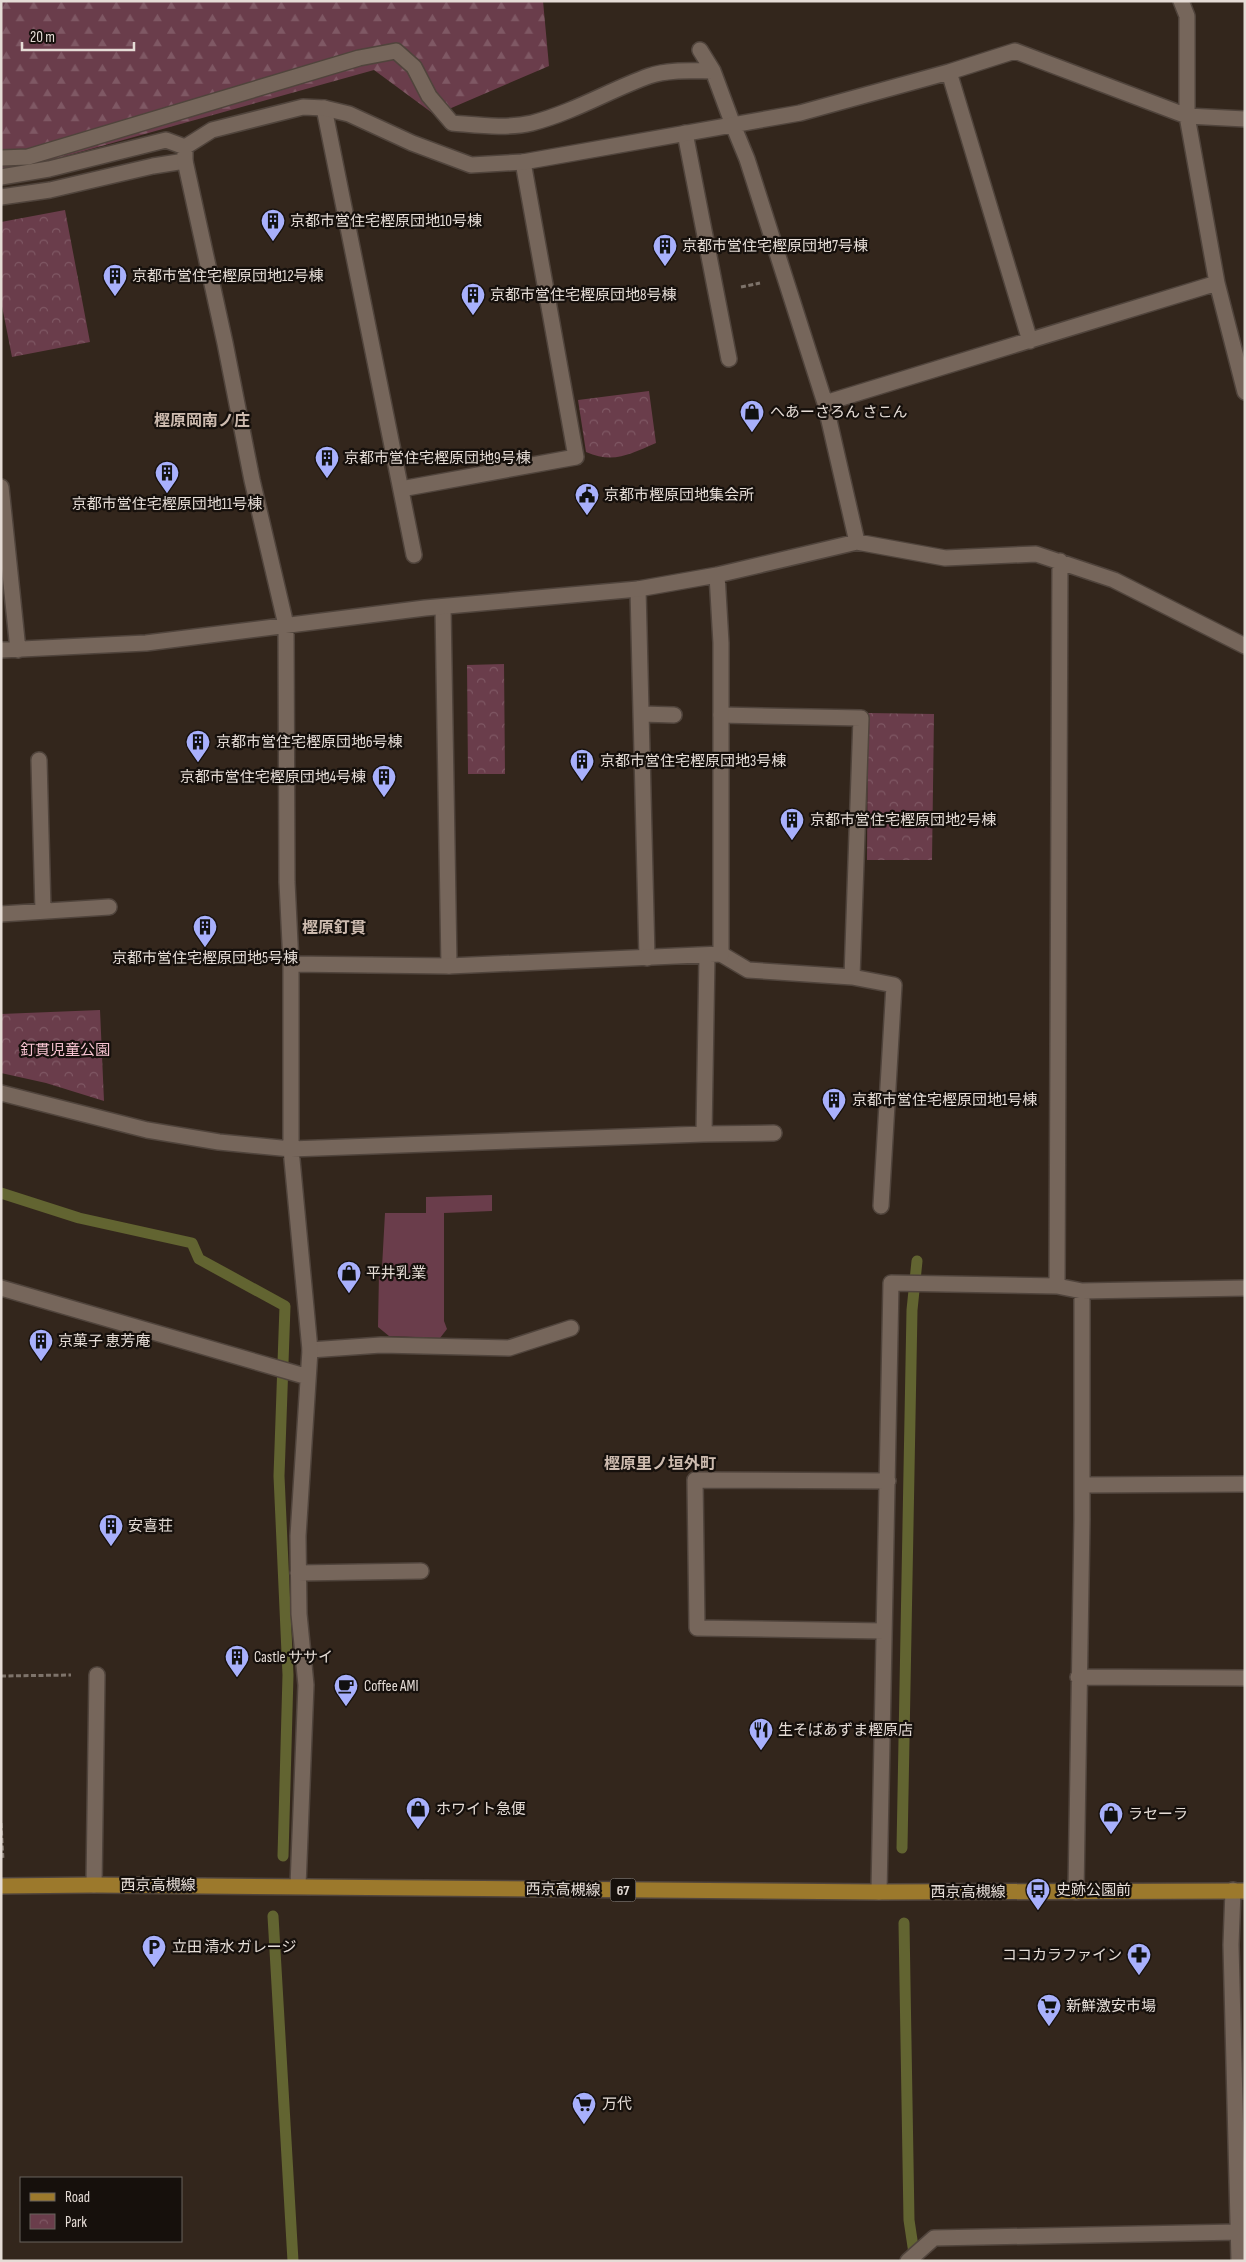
<svg xmlns="http://www.w3.org/2000/svg" width="1246" height="2262" viewBox="0 0 1246 2262" font-family="'Sofia Sans Condensed','Noto Sans JP',sans-serif">
  <style>
    .grass { fill: #6a3d4b }
    .forest { fill: url(#forest-firs) }
    .park { fill: url(#park-crowns) }
    .lines { fill: none; stroke-linecap: round; stroke-linejoin: round }
    .stream { stroke: #626431; stroke-width: 11 }
    .lane-casing { stroke: #50443c; stroke-width: 18 }
    .street-casing { stroke: #50443c; stroke-width: 18 }
    .primary-casing { stroke: #50443c; stroke-width: 18 }
    .path { stroke: #7e736a; stroke-width: 3; stroke-dasharray: 5 2.5; stroke-linecap: butt }
    .lane { stroke: #76665b; stroke-width: 15 }
    .street { stroke: #76665b; stroke-width: 15 }
    .primary { stroke: #9c792c; stroke-width: 15 }
    .labels { text-anchor: middle; dominant-baseline: central; stroke-width: 4.5; stroke-linejoin: round; paint-order: stroke }
    .shield { fill: #16100c; stroke: #a79f99; stroke-width: 1 }
    .shield-label { font-size: 14px; font-weight: bold; fill: #e5dcd6 }
    .poi-label { font-size: 15px; fill: #e5dcd6; stroke: #16100c; text-anchor: start }
    .park-label { font-size: 15px; fill: #f7c3d1; stroke: #16100c }
    .street-label { font-size: 15px; fill: #e5dcd6; stroke: #16100c }
    .neighbourhood-label { font-size: 16px; font-weight: bold; fill: #cdbbaf; stroke: #16100c }
  </style>
  <defs>
    <pattern id="forest-firs" width="22" height="20" patternUnits="userSpaceOnUse" patternTransform="scale(1.25)"><rect width="22" height="20" fill="#6a3d4b"/><path d="M5 1l3.5 6h-7zM16 11l3.5 6h-7z" fill="#7f5864"/></pattern>
    <pattern id="park-crowns" width="20" height="18" patternUnits="userSpaceOnUse" patternTransform="scale(1.25)"><rect width="20" height="18" fill="#6a3d4b"/><path d="M2 6a3 3 0 1 1 6 0M12 15a3 3 0 1 1 6 0" fill="none" stroke="#7f5864"/></pattern>
  </defs>
  <rect width="100%" height="100%" fill="#33261c"/>
  <!-- grass -->
  <path class="grass" d="M492 1195V1211L444 1213V1321L447 1329 440 1338 389 1336 378 1327 379 1272 382 1267 385 1213H426V1197Z"/>
  <!-- forest -->
  <path class="forest" d="M1 1H543L549 66 435 115 374 70 12 171 1 169Z"/>
  <!-- park -->
  <path class="park" d="M65 210 90 342 12 357 1 301V222Z
    M649 391 656 443C630 454 614 464 586 452L578 400Z
    M504 664 505 774H468L467 665Z
    M868 713 934 714 932 860H867Z
    M100 1010 104 1101 46 1083 1 1073V1014Z"/>
  <g class="lines">
    <!-- stream -->
    <path class="stream" d="M1 1193 79 1218 192 1243 199 1259 285 1306 279 1476 288 1675 283 1856
      M902 1848 912 1310 917 1261
      M273 1916 293 2261
      M904 1923 909 2220 915 2260"/>
    <defs>
      <path id="lane" d="M700 50 713 71 733 125
        M324 108 414 555
        M685 133 729 359
        M1 158 28 157 359 58 396 51 414 67 429 96 452 123C478 125 507 129 532 123 574 112 610 90 649 76 669 69 693 71 713 71
        M1 197 50 190 153 166 185 161
        M401 489 576 457 523 162
        M638 589 647 958
        M443 607 449 966
        M642 714 674 715
        M721 715 861 718 852 977
        M721 954 748 970 852 977 894 985 881 1206
        M310 1350 381 1345 509 1348 571 1328"/>
      <path id="street" d="M1181 1 1187 16V116L1217 283 1245 392
        M949 72 1030 341
        M733 125 747 159 825 403 857 542
        M1 177 49 169 166 140 185 147
        M825 403 1217 283
        M1 487 18 650
        M1 650 146 643 425 608 638 589 717 575 857 542 945 558 1036 554 1114 580 1245 646
        M39 760 43 911
        M1 914 109 907
        M291 964 449 966 721 954V643L717 575
        M1 1093 147 1130 219 1142 291 1149 704 1134 707 955
        M704 1134 774 1133
        M1057 1286 1060 561
        M1 1288 308 1377
        M1082 1485 1245 1484
        M298 1573 421 1571
        M884 1631 697 1628 695 1480 888 1481
        M1078 1677 1245 1678
        M94 1885 97 1675
        M298 1886 306 1685 299 1614 298 1536 310 1350 291 1149V964L287 882 286 625 252 480 225 343 185 161V147L212 130 303 107 324 108 349 114 412 143 471 165 523 162 800 113 949 72 1015 51 1187 116 1245 119
        M1233 1890 1231 1945 1239 2261
        M879 1892 891 1283 1057 1286 1082 1291 1245 1288
        M1076 1892 1082 1519V1291
        M908 2261 934 2238 1238 2232"/>
      <path id="primary" d="M1 1886 94 1885 879 1892 1245 1891"/>
    </defs>
    <!-- lane casing -->
    <use href="#lane" class="lane-casing"/>
    <!-- street casing -->
    <use href="#street" class="street-casing"/>
    <!-- primary casing -->
    <use href="#primary" class="primary-casing"/>
    <!-- path -->
    <path class="path" d="M741 287 760 283
      M1 1676 71 1675
      M1 1823 3 1860"/>
    <!-- lane -->
    <use href="#lane" class="lane"/>
    <!-- street -->
    <use href="#street" class="street"/>
    <!-- primary -->
    <use href="#primary" class="primary"/>
  </g>
  <!-- icons -->
  <defs>
    <symbol id="building-pin" viewBox="-11 -11 22 30"><path d="M0 17L-7.5 6A9.5 9.5 0 1 1 7.5 6Z" fill="#a8b0fc" stroke="#16100c"/><path d="M-4-6H4V6H1V3H-1V6H-4ZM-2.5-4.3h1.7v1.8h-1.7ZM.8-4.3h1.7v1.8H.8ZM-2.5-1h1.7V.8h-1.7ZM.8-1h1.7V.8H.8Z" fill="#111"/></symbol>
    <symbol id="shop-pin" viewBox="-11 -11 22 30"><path d="M0 17L-7.5 6A9.5 9.5 0 1 1 7.5 6Z" fill="#a8b0fc" stroke="#16100c"/><path d="M-5-2.5h2.3a2.7 3.5 0 0 1 5.4 0H5L5.5 6h-11ZM-1.5-2.5h3a1.5 2.3 0 0 0-3 0Z" fill="#111"/></symbol>
    <symbol id="civic-pin" viewBox="-11 -11 22 30"><path d="M0 17L-7.5 6A9.5 9.5 0 1 1 7.5 6Z" fill="#a8b0fc" stroke="#16100c"/><path d="M-.6-6.5H3V-4.5H.6V-3L4-1V1h2V6H-6V1h2V-1L-.6-3ZM-1.2 2.5V6h2.4V2.5Z" fill="#111"/></symbol>
    <symbol id="cafe-pin" viewBox="-11 -11 22 30"><path d="M0 17L-7.5 6A9.5 9.5 0 1 1 7.5 6Z" fill="#a8b0fc" stroke="#16100c"/><path d="M-5.5-4.5H6V0H3Q3 3.5 0 3.5H-2.5Q-5.5 3.5-5.5 0ZM3-3.2v2h1.7v-2ZM-6 4.5H4V6H-6Z" fill="#111"/></symbol>
    <symbol id="restaurant-pin" viewBox="-11 -11 22 30"><path d="M0 17L-7.5 6A9.5 9.5 0 1 1 7.5 6Z" fill="#a8b0fc" stroke="#16100c"/><path d="M-5-6h1v4h1v-4h1v4h1v-4h1v5L-1.5 .5V6h-2V.5L-5-1ZM5-6V6H3V1.5H1.5Q1.5-4 5-6Z" fill="#111"/></symbol>
    <symbol id="bus-pin" viewBox="-11 -11 22 30"><path d="M0 17L-7.5 6A9.5 9.5 0 1 1 7.5 6Z" fill="#a8b0fc" stroke="#16100c"/><path d="M-5-6H5V4H4V6H2V4H-2V6H-4V4H-5ZM-3.5-4V0h7V-4ZM-3.5 1.2v1.5H-2V1.2ZM2 1.2v1.5H3.5V1.2Z" fill="#111"/></symbol>
    <symbol id="parking-pin" viewBox="-11 -11 22 30"><path d="M0 17L-7.5 6A9.5 9.5 0 1 1 7.5 6Z" fill="#a8b0fc" stroke="#16100c"/><path d="M-3.5-5.5H1a3.5 3.5 0 0 1 0 7H-1V5.5H-3.5ZM-1-3.4V-.6H.8a1.4 1.4 0 0 0 0-2.8Z" fill="#111"/></symbol>
    <symbol id="pharmacy-pin" viewBox="-11 -11 22 30"><path d="M0 17L-7.5 6A9.5 9.5 0 1 1 7.5 6Z" fill="#a8b0fc" stroke="#16100c"/><path d="M-2-6h4v4h4v4h-4v4h-4v-4h-4v-4h4Z" fill="#111"/></symbol>
    <symbol id="supermarket-pin" viewBox="-11 -11 22 30"><path d="M0 17L-7.5 6A9.5 9.5 0 1 1 7.5 6Z" fill="#a8b0fc" stroke="#16100c"/><path d="M-6-5.5h2.5l.6 2H6L4.5 2H-2.5L-4.4-4H-6ZM-1.5 3.2a1.3 1.3 0 1 0 .1 0ZM3 3.2a1.3 1.3 0 1 0 .1 0Z" fill="#111"/></symbol>
  </defs>
  <g fill-rule="evenodd">
    <use href="#building-pin" x="259" y="207" width="28" height="38"/>
    <use href="#building-pin" x="651" y="232" width="28" height="38"/>
    <use href="#building-pin" x="101" y="262" width="28" height="38"/>
    <use href="#building-pin" x="459" y="281" width="28" height="38"/>
    <use href="#shop-pin" x="738" y="398" width="28" height="38"/>
    <use href="#building-pin" x="313" y="444" width="28" height="38"/>
    <use href="#building-pin" x="153" y="459" width="28" height="38"/>
    <use href="#civic-pin" x="573" y="481" width="28" height="38"/>
    <use href="#building-pin" x="184" y="728" width="28" height="38"/>
    <use href="#building-pin" x="568" y="747" width="28" height="38"/>
    <use href="#building-pin" x="370" y="763" width="28" height="38"/>
    <use href="#building-pin" x="778" y="806" width="28" height="38"/>
    <use href="#building-pin" x="191" y="913" width="28" height="38"/>
    <use href="#building-pin" x="820" y="1086" width="28" height="38"/>
    <use href="#shop-pin" x="335" y="1259" width="28" height="38"/>
    <use href="#building-pin" x="27" y="1327" width="28" height="38"/>
    <use href="#building-pin" x="97" y="1512" width="28" height="38"/>
    <use href="#building-pin" x="223" y="1643" width="28" height="38"/>
    <use href="#cafe-pin" x="332" y="1672" width="28" height="38"/>
    <use href="#restaurant-pin" x="747" y="1716" width="28" height="38"/>
    <use href="#shop-pin" x="404" y="1795" width="28" height="38"/>
    <use href="#shop-pin" x="1097" y="1800" width="28" height="38"/>
    <use href="#bus-pin" x="1024" y="1876" width="28" height="38"/>
    <use href="#parking-pin" x="140" y="1933" width="28" height="38"/>
    <use href="#pharmacy-pin" x="1125" y="1941" width="28" height="38"/>
    <use href="#supermarket-pin" x="1035" y="1992" width="28" height="38"/>
    <use href="#supermarket-pin" x="570" y="2090" width="28" height="38"/>
  </g>
  <g class="labels">
    <!-- shield labels -->
    <rect class="shield" x="610.5" y="1878.5" width="25" height="23" rx="4"/>
    <g class="shield-label">
      <text x="623" y="1890">67</text>
    </g>
    <!-- poi labels -->
    <g class="poi-label">
      <text x="290" y="221">京都市営住宅樫原団地10号棟</text>
      <text x="682" y="246">京都市営住宅樫原団地7号棟</text>
      <text x="132" y="276">京都市営住宅樫原団地12号棟</text>
      <text x="490" y="295">京都市営住宅樫原団地8号棟</text>
      <text x="770" y="412">へあーさろん さこん</text>
      <text x="344" y="458">京都市営住宅樫原団地9号棟</text>
      <text x="604" y="495">京都市樫原団地集会所</text>
      <text x="167" y="504" text-anchor="middle">京都市営住宅樫原団地11号棟</text>
      <text x="216" y="742">京都市営住宅樫原団地6号棟</text>
      <text x="600" y="761">京都市営住宅樫原団地3号棟</text>
      <text x="366" y="777" text-anchor="end">京都市営住宅樫原団地4号棟</text>
      <text x="810" y="820">京都市営住宅樫原団地2号棟</text>
      <text x="205" y="958" text-anchor="middle">京都市営住宅樫原団地5号棟</text>
      <text x="852" y="1100">京都市営住宅樫原団地1号棟</text>
      <text x="366" y="1273">平井乳業</text>
      <text x="58" y="1341">京菓子 恵芳庵</text>
      <text x="128" y="1526">安喜荘</text>
      <text x="254" y="1657">Castle ササイ</text>
      <text x="364" y="1686">Coffee AMI</text>
      <text x="778" y="1730">生そばあずま樫原店</text>
      <text x="436" y="1809">ホワイト急便</text>
      <text x="1128" y="1814">ラセーラ</text>
      <text x="1056" y="1890">史跡公園前</text>
      <text x="172" y="1947">立田 清水 ガレージ</text>
      <text x="1122" y="1955" text-anchor="end">ココカラファイン</text>
      <text x="1066" y="2006">新鮮激安市場</text>
      <text x="602" y="2104">万代</text>
    </g>
    <!-- park labels -->
    <g class="park-label">
      <text x="65" y="1050">釘貫児童公園</text>
    </g>
    <!-- street labels -->
    <g class="street-label">
      <text x="158" y="1885">西京高槻線</text>
      <text transform="translate(563 1890) rotate(1)">西京高槻線</text>
      <text x="968" y="1892">西京高槻線</text>
    </g>
    <!-- neighbourhood labels -->
    <g class="neighbourhood-label">
      <text x="202" y="421">樫原岡南ノ庄</text>
      <text x="334" y="928">樫原釘貫</text>
      <text x="660" y="1464">樫原里ノ垣外町</text>
    </g>
  </g>
  <!-- border -->
  <rect width="1246" height="2262" fill="none" stroke="#e5dcd6" stroke-width="5"/>
  <!-- legend -->
  <rect x="20" y="2177" width="162" height="65" fill="#16100c" stroke="#69625d"/>
  <rect x="30" y="2193" width="25" height="8" fill="#9c792c" stroke="#69625d"/>
  <text x="65" y="2202" font-size="15" fill="#e5dcd6">Road</text>
  <rect x="30" y="2214" width="25" height="15" fill="url(#park-crowns)" stroke="#69625d"/>
  <text x="65" y="2227" font-size="15" fill="#e5dcd6">Park</text>
  <!-- scale -->
  <path d="M22 42v8h112v-8" fill="none" stroke="#e5dcd6" stroke-width="2.5"/>
  <text x="30" y="42" font-size="15" fill="#e5dcd6" stroke="#16100c" stroke-width="4" paint-order="stroke">20 m</text>
</svg>
